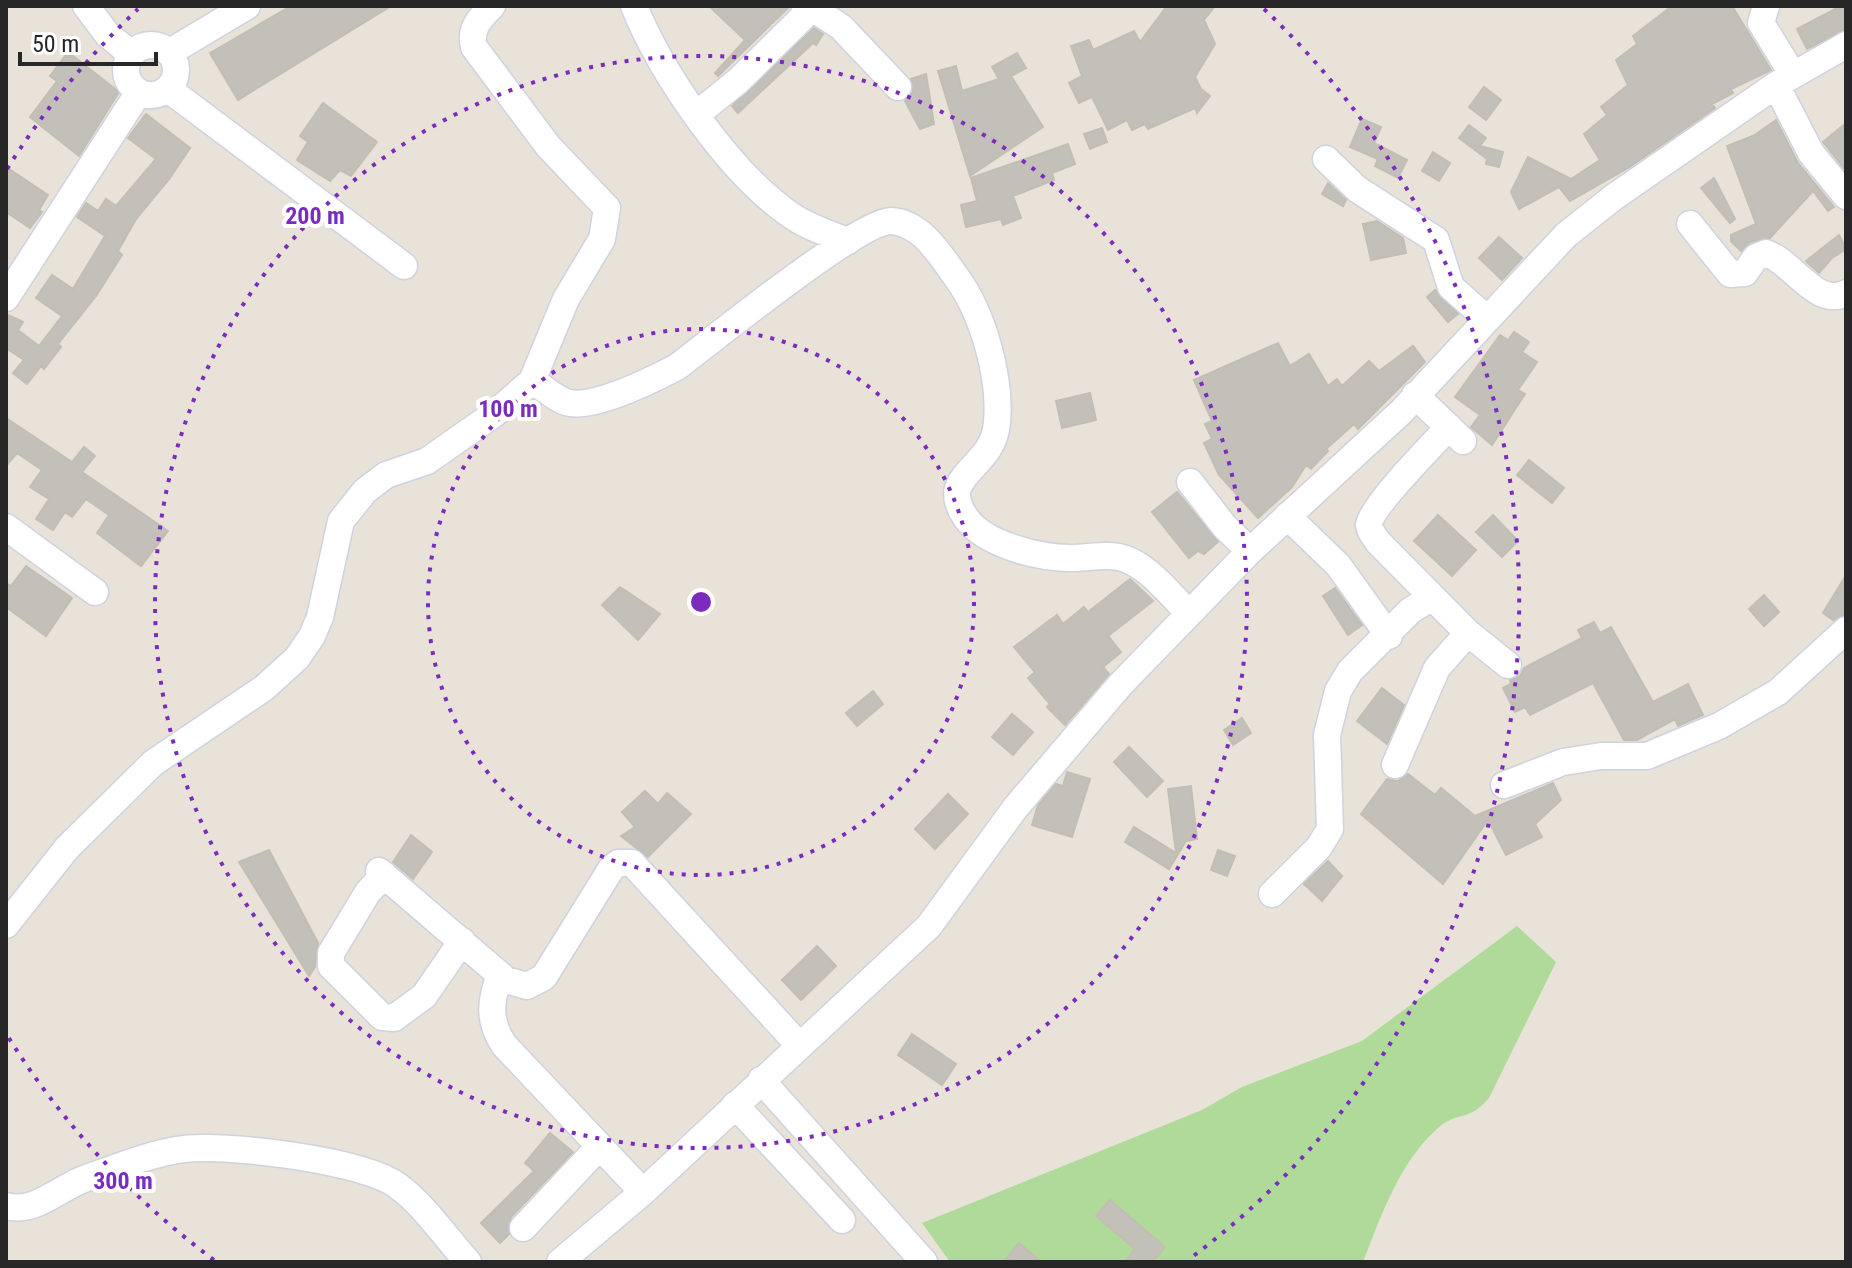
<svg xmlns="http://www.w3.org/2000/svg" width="1852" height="1268" viewBox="0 0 1852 1268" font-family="'Roboto Condensed',sans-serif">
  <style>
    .green { fill: #afda9a }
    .building { fill: #c3bfb9; stroke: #c3beb4; stroke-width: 2 }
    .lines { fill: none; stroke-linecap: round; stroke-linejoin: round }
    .minor-casing { stroke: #cfd2df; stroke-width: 29 }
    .minor { stroke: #fff; stroke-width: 26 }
    .ring { fill: none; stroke: #7b2cbf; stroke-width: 4; stroke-dasharray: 4 8 }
    .centre { fill: #7b2cbf; stroke: #fff; stroke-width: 4 }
    .ring-label { font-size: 24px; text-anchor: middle; font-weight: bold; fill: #7b2cbf; stroke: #fff; stroke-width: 8; stroke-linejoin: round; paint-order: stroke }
  </style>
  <rect width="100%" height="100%" fill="#e8e2d9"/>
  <!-- green -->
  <path class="green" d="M1517 926 1556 962 1489 1098C1469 1122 1457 1111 1438 1128 1400 1161 1381 1216 1363 1262H950L922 1223 1202 1110 1242 1087 1362 1041Z"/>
  <!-- building -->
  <path class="building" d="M291 6H391L238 100 210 53Z
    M709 6H790L718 76 715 73 745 40Z
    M1167 6H1215L1204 20 1215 44 1195 77 1201 89 1210 96 1197 113 1195 108 1148 129 1145 124 1132 130 1127 120 1108 130 1092 97 1079 103 1069 83 1082 76 1071 46 1089 40 1093 50 1134 31 1140 42Z
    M1672 6H1732L1771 70 1731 89 1733 93 1712 104 1715 108 1628 168 1570 201 1559 187 1519 209 1511 192 1528 157 1571 179 1600 160 1584 134 1607 115 1601 107 1628 85 1616 60 1637 44 1633 36Z
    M1841 6H1846V29L1807 49 1797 29Z
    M814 28 823 34 816 45 813 43 738 113 732 106Z
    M68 52 119 92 79 156 30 117 57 81 50 76Z
    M1017 53 1026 68 1011 76 1043 127 970 176 938 71 956 66 962 91 999 79 992 67Z
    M926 74 934 124 920 129 905 101 913 91 911 79Z
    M1484 87 1501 100 1486 120 1469 107Z
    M323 103 377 142 351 176 340 170 330 181 297 160 308 142 300 136Z
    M146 114 190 148 170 178 136 219 118 251 122 255 96 296 58 344 61 347 44 369 41 366 27 384 13 373 24 360 6 348V314L23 322 18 330 39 346 62 316 36 298 52 275 73 289 105 236 77 217 86 203 98 211 106 199 116 206 156 159 128 138Z
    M1362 119 1381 127 1374 143 1407 160 1398 178 1375 166 1378 159 1350 147Z
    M1776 120 1798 163 1834 207 1828 211 1813 191 1770 238 1750 242 1741 251 1731 241V235L1756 224 1727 146 1755 135Z
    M1846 123V171L1823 142Z
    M1469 125 1486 138 1480 146 1503 152 1499 167 1486 164 1487 159 1459 138Z
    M1102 128 1107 142 1090 149 1084 134Z
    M1068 144 1075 164 1052 173 1054 180 1013 196 1021 218 1003 225 1001 219 966 227 961 205 977 201 971 178Z
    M1433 152 1450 163 1439 181 1422 171Z
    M6 167 48 195 39 210 42 212 30 228 6 212Z
    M1714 178 1735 219 1730 223 1701 188Z
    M1328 183 1346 200 1343 206 1322 194Z
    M1377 221 1403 238 1406 253 1371 260 1363 224Z
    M1839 235 1846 249 1832 258 1819 273 1806 261Z
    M1499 237 1522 258 1502 280 1479 258Z
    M1435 290 1458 314 1448 322 1427 297Z
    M1514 332 1529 342 1522 352 1537 362 1518 390 1525 394 1492 445 1471 427 1480 415 1455 397 1500 335 1508 340Z
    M1278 343 1290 366 1309 354 1328 386 1337 379 1342 386 1369 361 1379 371 1413 346 1425 362 1358 429 1354 424 1326 449 1328 451 1311 469 1306 465 1292 487 1258 518 1219 475 1204 443 1212 439 1205 424 1212 421 1194 380Z
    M1090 393 1096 420 1062 428 1056 401Z
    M6 418 72 462 84 447 95 456 82 472 168 531 141 566 97 533 109 515 86 499 72 517 65 512 53 530 36 519 49 499 30 487 42 470 17 453 6 466Z
    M1529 460 1564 488 1552 503 1517 475Z
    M1177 492 1218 542 1204 554 1198 551 1189 558 1152 512Z
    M1438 515 1476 550 1452 576 1414 541Z
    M1493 515 1518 541 1502 557 1476 532Z
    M26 566 72 598 46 636 6 607V583L11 586Z
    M1846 575V614L1833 620 1823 613Z
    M1130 579 1153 601 1108 636 1121 652 1103 667 1109 674 1065 725 1047 707 1050 704 1028 678 1035 672 1014 647 1057 615 1063 624 1084 607 1088 612Z
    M620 587 660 614 638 640 602 605Z
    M1335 588 1362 625 1348 635 1323 596Z
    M1764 595 1779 612 1764 626 1749 609Z
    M1594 622 1600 633 1611 627 1653 702 1688 684 1703 715 1678 726 1675 719 1637 740H1624L1593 683 1530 715 1525 707 1515 712 1503 688 1511 684 1510 680 1520 676 1524 668 1582 638 1578 630Z
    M1382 688 1404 705 1387 744 1357 721Z
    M873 691 883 704 857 726 846 713Z
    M1012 714 1033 732 1013 755 992 737Z
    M1242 718 1251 733 1233 745 1224 730Z
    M1129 747 1163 781 1147 797 1114 762Z
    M1067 772 1090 779 1072 837 1032 825 1038 805 1056 784 1063 786Z
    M1408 774 1435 795 1441 788 1475 816 1553 783 1561 800 1535 824 1542 837 1506 855 1488 820 1443 884 1361 814 1387 779 1398 781Z
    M1191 786 1197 839 1186 841 1169 869 1125 842 1134 827 1176 853 1168 789Z
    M645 791 658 804 667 793 691 814 648 857 621 836 635 827 622 812Z
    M948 794 968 814 935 849 915 829Z
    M411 835 432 852 413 879 393 862Z
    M269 850 318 943 315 967 309 976 239 862Z
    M1218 850 1235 856 1227 876 1211 870Z
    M1328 861 1342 876 1322 901 1304 884Z
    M817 946 836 966 801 1000 782 980Z
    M912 1034 956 1064 942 1085 898 1055Z
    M550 1133 573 1152 511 1217 509 1234 500 1243 481 1223 534 1171 525 1163Z
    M1110 1200 1165 1247 1152 1262H1125L1135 1249 1096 1216Z
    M1019 1243 1041 1262H1003Z"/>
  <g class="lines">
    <defs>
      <path id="minor" d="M86 6 107 34 131 54
        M492 6C480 18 469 29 474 47L548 146 607 208 602 239 566 299 532 381
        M634 6C662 75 730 174 792 216 808 227 829 234 848 241
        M809 6 841 27 898 87
        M1766 6 1761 23 1793 75
        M126 70a25 25 0 1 1 50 0a25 25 0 1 1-50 0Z
        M170 52 247 6
        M1776 85 1811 153 1846 196
        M168 89 404 266
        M697 114 738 81 802 18 808 6
        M1326 159 1357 189 1436 240 1451 287 1486 318
        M1690 224 1730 274 1745 273 1756 257 1766 253C1793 262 1817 309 1846 293
        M6 298 139 92
        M1415 395 1463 441
        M1449 427C1435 442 1370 508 1369 525 1369 531 1375 537 1378 542L1468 633 1508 665
        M1190 482 1225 527 1250 551
        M1287 516 1338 565 1389 636
        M6 527 95 592
        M1395 765 1437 668 1468 633
        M1504 785 1563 762 1601 756H1647L1719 726 1778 692 1846 630
        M379 871 506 980 527 986 544 977 611 869 618 863H632L799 1045
        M384 875 368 892 331 953V966L382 1017 394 1018 424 996 462 941
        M1272 894 1319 847 1330 829 1327 735 1338 691 1350 671 1410 611 1432 597
        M6 925 67 848 153 763 264 688 297 658 312 636 320 617 341 521 365 491 386 475 427 461 494 414 532 381C544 387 557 401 570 403 596 408 654 379 677 367 711 341 859 221 891 221 921 222 941 256 957 278 983 314 1001 377 997 422 994 471 935 473 966 518 985 545 1040 558 1071 558 1086 558 1104 554 1119 557 1147 563 1170 595 1189 613
        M500 975C490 1001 488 1021 504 1045L643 1192
        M761 1080 924 1262
        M735 1105 842 1220
        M6 1206C35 1214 59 1188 84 1179 115 1168 152 1153 184 1149 228 1144 363 1160 398 1186 425 1206 445 1237 468 1262
        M523 1228 599 1147
        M560 1262 643 1192 929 926 1016 807 1120 685 1250 551 1401 412 1566 235 1614 197 1776 85 1846 45"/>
    </defs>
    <!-- minor casing -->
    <use href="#minor" class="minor-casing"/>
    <!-- minor -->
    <use href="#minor" class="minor"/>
  </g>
  <!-- distance rings -->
  <g class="ring">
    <circle cx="701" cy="602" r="273"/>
    <circle cx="701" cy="602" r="546"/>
    <path d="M214 1260A818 818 0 0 1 7 1035M7 169A818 818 0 0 1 138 9M1264 9A818 818 0 0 1 1188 1260"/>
  </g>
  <circle cx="701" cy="602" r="12" class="centre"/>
  <g class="ring-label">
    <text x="315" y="224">200 m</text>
    <text x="508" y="417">100 m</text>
    <text x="123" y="1189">300 m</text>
  </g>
  <!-- border -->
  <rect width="1852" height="1268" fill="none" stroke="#272727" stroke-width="16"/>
  <!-- scale -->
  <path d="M20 52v12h136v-12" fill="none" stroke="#272727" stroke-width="4"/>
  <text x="32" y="52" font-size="24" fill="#272727" stroke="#ffffff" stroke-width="6" paint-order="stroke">50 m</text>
</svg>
